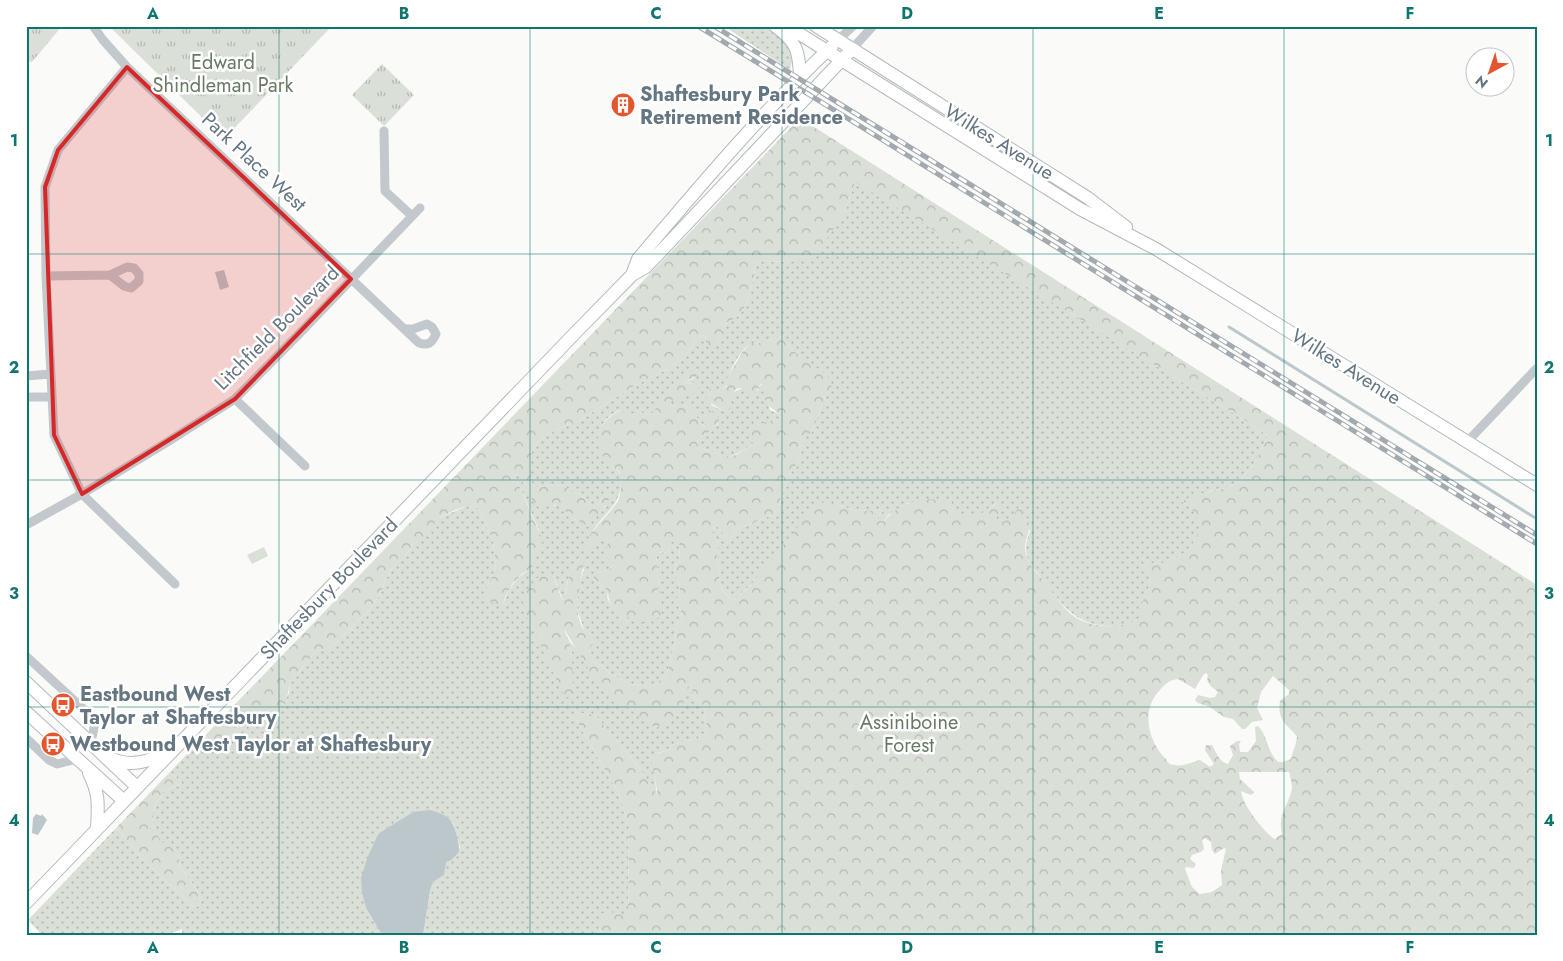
<svg xmlns="http://www.w3.org/2000/svg" width="1563" height="961" viewBox="0 0 1563 961" font-family="Jost,sans-serif">
  <style>
    .grass { fill: url(#grass-dots) }
    .forest { fill: url(#forest-crowns); fill-rule: evenodd }
    .park { fill: url(#park-tufts) }
    .pitch { fill: #dadfd7 }
    .water { fill: #bbc7cb }
    .lines { fill: none; stroke-linecap: round; stroke-linejoin: round }
    .stream { stroke: #bbc7cb; stroke-width: 3 }
    .secondary-casing { stroke: #b3babf; stroke-width: 14 }
    .street { stroke: #c3c8cc; stroke-width: 9 }
    .secondary { stroke: #fff; stroke-width: 12 }
    .rail-casing { stroke: #a2aab0; stroke-width: 5 }
    .rail { stroke: #fff; stroke-width: 3; stroke-dasharray: 9; stroke-linecap: butt }
    .marked { fill: #d62828; fill-opacity: 0.2; stroke: #d62828; stroke-width: 4; stroke-linejoin: round }
    .grid { fill: none; stroke: #0f766e; stroke-width: 1; stroke-opacity: 0.55 }
    .labels { text-anchor: middle; dominant-baseline: central; stroke-width: 5; stroke-linejoin: round; paint-order: stroke }
    .park-label { font-size: 20px; fill: #687a64; stroke: #fff }
    .poi-label { font-size: 20px; font-weight: bold; fill: #657683; stroke: #fff; text-anchor: start }
    .street-label { font-size: 20px; fill: #657683; stroke: #fff }
    .neatline { fill: none; stroke: #0f766e; stroke-width: 2 }
    .grid-label { font-size: 16px; text-anchor: middle; font-weight: bold; fill: #0f766e }
  </style>
  <defs>
    <pattern id="grass-dots" width="8" height="8" patternUnits="userSpaceOnUse" patternTransform="scale(1.25)"><rect width="8" height="8" fill="#dadfd7"/><path d="M2 2h.1M6 6h.1" fill="none" stroke="#b4b9b4" stroke-width="1.8" stroke-linecap="round"/></pattern>
    <pattern id="forest-crowns" width="20" height="18" patternUnits="userSpaceOnUse" patternTransform="scale(1.25)"><rect width="20" height="18" fill="#dadfd7"/><path d="M2 6a3 3 0 1 1 6 0M12 15a3 3 0 1 1 6 0" fill="none" stroke="#b4b9b4"/></pattern>
    <pattern id="park-tufts" width="24" height="20" patternUnits="userSpaceOnUse" patternTransform="scale(1.25)"><rect width="24" height="20" fill="#dadfd7"/><path d="M3 7l-1-3M5 7V3M7 7l1-3M15 17l-1-3M17 17v-4M19 17l1-3" fill="none" stroke="#b4b9b4"/></pattern>
  </defs>
  <rect width="100%" height="100%" fill="#fafaf8"/>
  <!-- grass -->
  <path class="grass" d="M724 26H764L784 39 791 49 792 60 790 70Z
    M855 181 1243 419 1268 436 1255 462 1240 481 1226 488 1211 491 1181 501C1189 506 1197 511 1199 521 1204 543 1172 568 1152 563 1148 563 1145 559 1142 557L1151 582 1146 594 1141 618C1130 625 1121 626 1108 626 1066 624 1057 593 1031 566 1024 553 1025 544 1030 531L1020 507 1013 516 991 529 997 502 984 514 970 516 958 514 950 510 908 503 888 515 884 521 877 520 879 515 884 510 857 511 838 505 733 601 723 591 720 583 717 553 718 544 712 532 716 525 726 537 728 544 735 530 773 515 779 507 781 497 789 476 798 462 805 436 812 432 825 398 831 385 793 351 780 336C772 339 764 342 757 343 755 344 751 344 749 345 740 350 727 375 727 385L722 389H717L711 405 724 411 730 409 728 400C737 385 743 389 758 391L757 386 763 385 770 410 780 414 779 419 758 425 753 444C736 454 732 461 713 452 708 450 703 449 698 446L697 441C702 434 712 432 718 424L704 412 706 427C696 422 697 410 686 406 681 404 675 406 670 405L671 401 685 391 693 382 686 384 684 382 693 379 702 372 673 388 653 412 649 415 637 411 628 417 620 410C608 416 602 422 598 435L611 465 621 474C622 506 610 506 594 529 591 534 590 539 586 543L602 540 609 543 614 564 608 571 596 572 595 580 608 591 607 598 622 622 626 623 627 616 657 604 658 600 660 603 657 590 659 585 656 553 668 552 671 542H679L680 561 675 566 674 573C681 582 682 591 676 601L681 611 682 620 677 623 675 643 667 673 656 684 649 687 630 684 609 673 603 666 595 663 589 653 590 647 577 609 578 589 584 570 579 559C568 570 566 584 566 599L563 600 553 575 521 604 565 696 572 681V658L571 648 563 629 570 642 656 728 690 679 693 695 702 703 704 709 707 728 704 734 698 738 672 745 668 750 657 753 654 772 657 796 641 770 596 716 588 713 576 720 619 794 629 826 628 914 625 917 618 913 598 926 603 935H423L430 891 433 882 444 875 445 862 459 852 460 847 453 822 413 812 379 833 366 908 382 935H182V929L171 933V935H42L28 920 116 828 131 844 141 858 194 907 198 906 201 902 196 888 180 867 178 854 175 849C171 848 167 848 164 845 154 837 150 818 155 806 157 801 161 798 163 792L182 783 170 772 193 748 210 749 237 731 280 711 289 693 290 684 298 673 316 651 329 648 337 642 371 608 382 591 385 580 395 565 405 556 413 544 423 538 439 518 467 506 479 508 493 541 496 568 487 587 503 605C508 589 516 577 531 569L539 530 515 476 518 474 554 506H562L566 509 568 516 586 525 606 506 605 492 598 506 594 508C589 499 567 485 556 485 549 485 543 487 535 487L531 481V454L533 448 543 438 556 430 580 420 634 386 667 369 684 358 698 338 705 335 706 345 712 349C719 342 720 334 725 325 729 320 734 319 738 316 751 302 752 283 756 264L763 261 789 262 808 258 846 209Z"/>
  <!-- forest -->
  <path class="forest" d="M800 118 1537 585V935L603 934 598 926 600 914C610 911 616 912 625 916L628 914 629 826 619 794 576 720V713H588L596 716 641 770 657 795V790L651 758 652 755 668 750 672 745 698 738 704 734 707 728 704 709 702 703 693 695 690 680 681 709 673 717 656 728 600 688 564 629 571 648 572 658 573 690 570 698 564 696 521 604C523 593 538 573 550 571L553 575 561 597 563 600 566 599C567 582 568 565 584 556 583 587 564 619 596 642L590 647 589 652 595 663 603 666 609 673 630 684 649 687 656 684 667 673 675 643 677 623 682 619 681 611 676 601C682 591 681 582 674 573L675 566 680 561 679 542H671L668 552 656 553 659 585 657 590C663 592 662 598 661 603L658 601 657 604 662 609 661 615 654 621 642 623 631 615 628 616 624 628C620 615 607 605 608 591L595 580 592 574 596 572 608 571 614 564 607 562 606 550 608 543 602 540 590 551 588 552 585 546C591 528 608 517 618 501 621 496 621 480 621 474 616 468 608 464 604 458 589 438 602 419 621 410L628 416 637 411 649 415 653 412C662 400 685 368 700 370L702 373 700 375 684 382 686 384 697 382 699 386 696 393 691 394 686 392 683 397 671 401 670 405C675 406 681 404 686 406 697 409 696 422 705 427L704 412 708 410 714 413 719 418C717 432 704 432 697 441L698 446C703 449 707 450 713 452 734 461 735 455 753 444L749 434C755 424 768 421 779 419L780 414C765 405 765 401 762 384L757 386V395L753 396 740 388 736 389 729 399 732 404 730 409 724 411 707 401V396L711 386 717 389H722L727 386V378L730 373 743 351 750 344 759 343 780 336 793 351 827 375 832 385 825 398 812 432 805 437 798 462 789 476 781 497 779 507 773 515 735 530 728 545 726 537 716 525 712 532 718 544 717 553 720 583 723 591 733 601 750 586 818 502 838 505 857 511 885 510 879 515 877 520 884 521C900 501 927 495 952 502L950 510C967 518 984 517 997 502L1001 508 992 528 1013 516 1019 507C1041 530 1019 536 1027 557 1030 568 1040 576 1047 584 1055 595 1064 610 1075 617 1094 629 1122 629 1141 618L1140 608 1151 582 1141 556C1144 558 1148 562 1151 563 1154 564 1159 563 1162 563 1194 556 1216 521 1181 501L1199 494 1226 488 1240 481 1255 462 1268 436 1243 419 855 182 846 209 815 258 789 262 763 261 756 264C752 283 751 302 738 316 734 320 728 320 725 325 720 334 719 342 712 350L706 345 705 335 698 338 684 358 667 369 634 386 580 420 556 430 543 438 533 448 531 454V481L535 487C543 487 549 485 556 485 567 485 589 499 594 508L598 506 605 492 610 490C611 506 597 515 586 525L568 516C563 501 548 507 534 503L518 474 515 476 543 541 531 569 523 573 513 583 505 597 503 605 496 604 485 599 487 587 496 568 493 541 479 508 467 506 455 510 439 518 423 539 413 544 405 556 395 565 385 580 382 591 371 608 337 642 329 648 316 651 298 673 290 684 286 702 280 711 237 731 209 749 193 748ZM1206 673 1208 675C1205 684 1213 687 1218 692L1215 697 1210 698 1198 695 1195 700 1198 703 1210 707 1224 717 1233 719 1242 729H1245L1252 722 1263 720 1257 708 1261 692 1273 676 1289 690V694L1280 701C1277 720 1286 724 1297 736 1296 746 1293 750 1291 759L1283 762H1278C1267 752 1268 736 1258 726L1255 727 1256 741 1248 752H1240L1239 744 1241 741H1237L1230 746 1233 755 1228 764C1219 762 1216 752 1212 745H1206L1205 750 1214 764 1210 767 1200 760C1192 762 1183 767 1174 765 1169 765 1167 761 1165 758 1148 741 1141 710 1159 691 1165 684 1169 680 1178 679L1195 689 1203 675ZM1239 772H1289C1290 776 1292 783 1292 788 1289 806 1277 813 1282 834L1274 839C1263 830 1242 805 1241 791L1251 795 1254 792 1240 779ZM1205 838 1211 842 1212 850 1215 854 1224 848 1226 849 1221 870 1222 885 1212 892 1200 894 1192 887 1185 869 1186 867 1194 868 1196 864 1190 859 1192 855 1201 852 1204 849 1202 840Z
    M170 772 182 783 163 792C161 798 157 801 155 806 148 824 158 845 175 849L178 854 180 867 196 888 201 902 198 906 194 907 141 858 131 844 116 828Z"/>
  <!-- park -->
  <path class="park" d="M26 26H62L32 62 26 61Z
    M109 26H332L224 139Z
    M382 64 414 95 384 126 352 95Z"/>
  <!-- pitch -->
  <path class="pitch" d="M264 547 268 556 252 564 247 555Z"/>
  <!-- water -->
  <path class="water" d="M224 270 229 287 220 290 215 272Z
    M430 810C448 816 452 817 457 836 458 842 460 847 459 852L451 860 446 862 444 875 433 882 430 891 423 935H382L366 908 362 892 361 878 368 856 379 833 413 812Z
    M36 814 41 816 42 814 47 820 38 835 32 833 33 818Z"/>
  <g class="lines">
    <!-- stream -->
    <path class="stream" d="M1229 327 1537 519"/>
    <defs>
      <path id="secondary" d="M775 26C797 42 799 51 800 76
        M787 26 1080 209 1156 249 1537 485
        M816 26 1088 198 1126 227
        M632 275 638 259C700 186 762 112 832 46
        M26 682 137 787
        M26 712 124 801
        M110 758C129 767 147 763 164 753
        M89 773C100 795 98 805 97 829
        M26 903 580 328 632 275 646 267 852 49"/>
    </defs>
    <!-- secondary casing -->
    <use href="#secondary" class="secondary-casing"/>
    <!-- street -->
    <path class="street" d="M93 26 103 40 127 67 419 343C428 346 432 343 436 334L432 327 427 324 413 329H405
      M838 40 853 26
      M852 49 873 26
      M127 67 58 150 45 187 46 276 54 435 82 494 175 584
      M384 131 385 191 412 216
      M127 267 134 268 139 274V281L131 288 124 286 110 275Z
      M46 276 110 275
      M26 376 50 374
      M26 397H52
      M235 399 305 466
      M1467 442 1537 368
      M26 525 82 494 169 441 235 399 298 335 420 208
      M26 656 90 715 95 722 91 743
      M26 738 49 760 57 764 77 759"/>
    <!-- secondary -->
    <use href="#secondary" class="secondary"/>
    <defs>
      <path id="rail" d="M698 26 1537 544
        M714 26 1537 535"/>
    </defs>
    <!-- rail casing -->
    <use href="#rail" class="rail-casing"/>
    <!-- rail -->
    <use href="#rail" class="rail"/>
  </g>
  <!-- marked area -->
  <path class="marked" d="M127 67 351 279 235 399 82 494 54 435 45 187 58 150Z"/>
  <!-- grid -->
  <path class="grid" d="M279 26V935M530 26V935M782 26V935M1033 26V935M1284 26V935M26 254H1537M26 480H1537M26 707H1537"/>
  <!-- icons -->
  <defs>
    <symbol id="building-disc" viewBox="-11 -11 22 22"><circle r="9.5" fill="#e4572e" stroke="#fff"/><path d="M-4-6H4V6H1V3H-1V6H-4ZM-2.5-4.3h1.7v1.8h-1.7ZM.8-4.3h1.7v1.8H.8ZM-2.5-1h1.7V.8h-1.7ZM.8-1h1.7V.8H.8Z" fill="#fff"/></symbol>
    <symbol id="bus-disc" viewBox="-11 -11 22 22"><circle r="9.5" fill="#e4572e" stroke="#fff"/><path d="M-5-6H5V4H4V6H2V4H-2V6H-4V4H-5ZM-3.5-4V0h7V-4ZM-3.5 1.2v1.5H-2V1.2ZM2 1.2v1.5H3.5V1.2Z" fill="#fff"/></symbol>
  </defs>
  <g fill-rule="evenodd">
    <use href="#building-disc" x="609" y="91" width="28" height="28"/>
    <use href="#bus-disc" x="49" y="691" width="28" height="28"/>
    <use href="#bus-disc" x="39" y="730" width="28" height="28"/>
  </g>
  <g class="labels">
    <!-- park labels -->
    <g class="park-label">
      <text x="223" y="62">Edward<tspan x="223" dy="23">Shindleman Park</tspan></text>
      <text x="909" y="722">Assiniboine<tspan x="909" dy="23">Forest</tspan></text>
    </g>
    <!-- poi labels -->
    <g class="poi-label">
      <text x="640" y="94">Shaftesbury Park<tspan x="640" dy="23">Retirement Residence</tspan></text>
      <text x="80" y="694">Eastbound West<tspan x="80" dy="23">Taylor at Shaftesbury</tspan></text>
      <text x="70" y="744">Westbound West Taylor at Shaftesbury</text>
    </g>
    <!-- street labels -->
    <g class="street-label">
      <text transform="translate(999 142) rotate(32)">Wilkes Avenue</text>
      <text transform="translate(254 162) rotate(43)">Park Place West</text>
      <text transform="translate(277 328) rotate(-45)">Litchfield Boulevard</text>
      <text transform="translate(1346 367) rotate(32)">Wilkes Avenue</text>
      <text transform="translate(329 589) rotate(-46)">Shaftesbury Boulevard</text>
    </g>
  </g>
  <!-- border -->
  <rect width="1563" height="961" fill="none" stroke="#ffffff" stroke-width="55"/>
  <!-- north arrow -->
  <g transform="translate(1490 72) rotate(220)"><circle r="24" fill="#ffffff" stroke="#c1c8cd"/>
  <path d="M0-4L9 19L0 12L-9 19Z" fill="#e4572e"/>
  <text y="-8" font-size="14" font-weight="bold" text-anchor="middle" fill="#657683">N</text>
  </g>
  <rect x="28" y="28" width="1508" height="906" class="neatline"/>
  <g class="grid-label">
    <text x="153" y="19">A</text>
    <text x="404" y="19">B</text>
    <text x="656" y="19">C</text>
    <text x="907" y="19">D</text>
    <text x="1159" y="19">E</text>
    <text x="1410" y="19">F</text>
    <text x="14" y="146">1</text>
    <text x="1549" y="146">1</text>
    <text x="14" y="373">2</text>
    <text x="1549" y="373">2</text>
    <text x="14" y="599">3</text>
    <text x="1549" y="599">3</text>
    <text x="14" y="826">4</text>
    <text x="1549" y="826">4</text>
    <text x="153" y="953">A</text>
    <text x="404" y="953">B</text>
    <text x="656" y="953">C</text>
    <text x="907" y="953">D</text>
    <text x="1159" y="953">E</text>
    <text x="1410" y="953">F</text>
  </g>
</svg>
